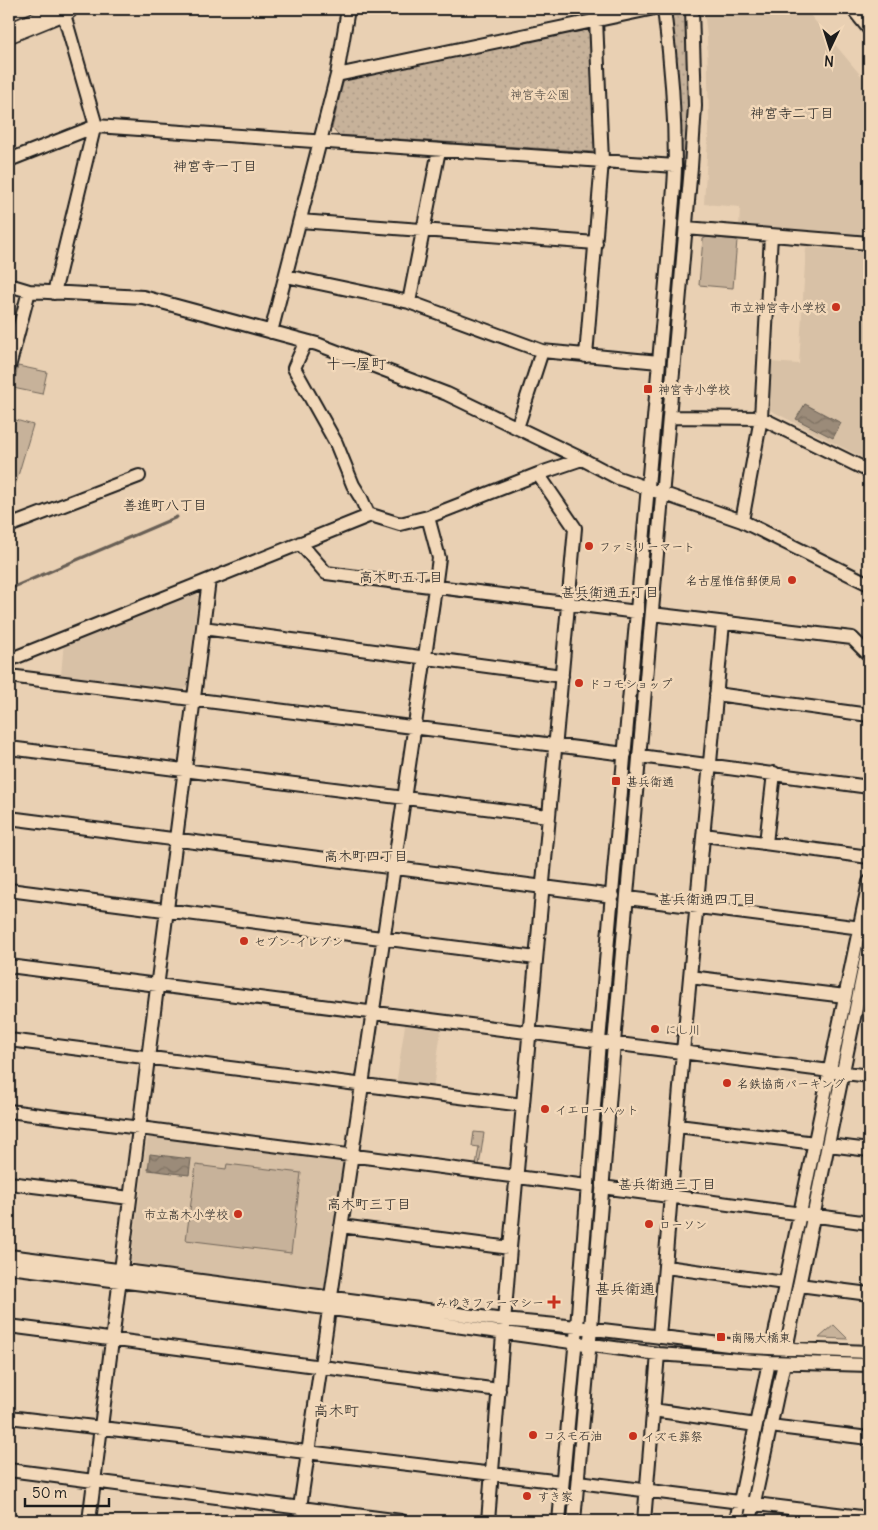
<svg xmlns="http://www.w3.org/2000/svg" width="878" height="1530" viewBox="0 0 878 1530" font-family="Delius,'Klee One',sans-serif">
  <style>
    .built { fill: #d8c1a6 }
    .grass { fill: url(#grass-dots); stroke: #72675b }
    .garden { fill: #c7b29a; stroke: #72675b }
    .water { fill: url(#water-waves); stroke: #685f54 }
    .lines { fill: none; stroke-linecap: round; stroke-linejoin: round }
    .stream { stroke: #685f54; stroke-width: 3 }
    .minor-casing { stroke: #1c1c1c; stroke-width: 16 }
    .highway-casing { stroke: #1c1c1c; stroke-width: 22 }
    .minor { stroke: #f2d8b9; stroke-width: 12 }
    .highway { stroke: #f2d8b9; stroke-width: 19 }
    .poi-dot { fill: #c8321e; stroke: #f2d8b9; stroke-width: 2 }
    .labels { text-anchor: middle; dominant-baseline: central; stroke-width: 5; stroke-linejoin: round; paint-order: stroke }
    .park-label { font-size: 12px; fill: #47423c; stroke: #f2d8b9 }
    .poi-label { font-size: 12px; fill: #1c1c1c; stroke: #f2d8b9; text-anchor: start }
    .neighbourhood-label { font-size: 14px; fill: #1c1c1c; stroke: #f2d8b9 }
    .quarter-label { font-size: 15px; fill: #1c1c1c; stroke: #f2d8b9 }
  </style>
  <defs>
    <pattern id="grass-dots" width="8" height="8" patternUnits="userSpaceOnUse" patternTransform="scale(1.25)"><rect width="8" height="8" fill="#c7b29a"/><path d="M2 2h.1M6 6h.1" fill="none" stroke="#aa9884" stroke-width="1.8" stroke-linecap="round"/></pattern>
    <pattern id="water-waves" width="16" height="10" patternUnits="userSpaceOnUse" patternTransform="scale(1.25)"><rect width="16" height="10" fill="#9b8b79"/><path d="M0 5q4-4 8 0t8 0" fill="none" stroke="#7e7162"/></pattern>
  </defs>
  <rect width="100%" height="100%" fill="#e9d0b3"/>
  <filter id="ink" filterUnits="userSpaceOnUse"><feTurbulence type="fractalNoise" baseFrequency=".02" numOctaves="2"/><feDisplacementMap in="SourceGraphic" scale="10" xChannelSelector="R" yChannelSelector="G"/><feConvolveMatrix kernelMatrix="1 2 1 2 8 2 1 2 1" color-interpolation-filters="sRGB"/></filter>
  <g filter="url(#ink)">
    <!-- built -->
    <path class="built" d="M704 9H805L869 85V238L739 227 740 207 704 204 709 122 707 37Z
      M806 247 869 252V461L768 409 767 406 769 362 799 364Z
      M196 591 198 593 188 686 182 690 61 675 64 642Z
      M405 1025 441 1030 433 1090 396 1085Z
      M151 1136 342 1160 346 1166 328 1286 322 1289 136 1264 131 1262 147 1140Z"/>
    <!-- grass -->
    <path class="grass" d="M670 9H685L690 70V105L666 390 663 389 680 179Z
      M589 28 593 30 596 150 593 152 338 135 332 128 343 83 346 79Z"/>
    <!-- garden -->
    <path class="garden" d="M707 237 737 240 733 288 699 285 703 239Z
      M18 366 47 372 42 394 13 388Z
      M9 418 33 425 12 496 9 495Z
      M474 1132 484 1133 479 1166 476 1165 479 1147 472 1146Z
      M227 1164 301 1173 291 1253 186 1240 196 1165 226 1169Z
      M834 1325 848 1339 819 1338Z"/>
    <!-- water -->
    <path class="water" d="M805 404 841 423 833 438 796 419Z
      M150 1154 191 1159 189 1175 148 1170Z
      M771 1378H777L751 1498 746 1497Z"/>
    <g class="lines">
      <!-- stream -->
      <path class="stream" d="M9 589 177 517"/>
      <defs>
        <path id="minor" d="M853 9 869 29
          M63 11 96 126
          M337 75 650 9
          M9 160 96 126 675 166
          M300 221 596 243
          M686 228 869 243
          M286 276 409 302 542 351 659 362
          M9 285 29 291 143 297 317 344 447 394 582 459 618 478 742 521 869 584
          M54 293 94 128
          M409 302 439 150
          M271 332 337 75 348 9
          M306 341 294 368 336 443 353 485 361 498 369 516
          M586 356 602 161 596 19 594 9
          M9 367 29 291
          M669 417 761 418 869 471
          M517 428 542 351
          M742 521 761 418 771 235
          M9 526 139 476
          M300 543 326 573 637 612
          M652 614 852 638 869 655
          M203 628 562 676
          M9 660 371 515 400 524 428 517 538 474 582 459
          M9 676 625 754
          M716 694 869 715
          M9 748 548 816
          M640 756 869 787
          M9 818 613 896
          M704 835 869 857
          M766 843 774 773
          M9 890 536 958
          M628 898 869 929
          M9 966 869 1076
          M690 977 845 996
          M9 1040 523 1105
          M9 1111 587 1186
          M678 1126 815 1143
          M829 1145 869 1150
          M9 1183 130 1198
          M602 1187 869 1223
          M341 1226 510 1248
          M9 1256 504 1320 577 1327 746 1347 869 1352
          M9 1267 230 1295 658 1354 769 1362 869 1365
          M666 1267 785 1283
          M799 1285 869 1294
          M9 1326 499 1390
          M659 1337 683 1052 723 623
          M772 1348 869 882
          M786 1349 869 945
          M653 1410 756 1425
          M9 1417 562 1482
          M770 1426 869 1438
          M9 1470 401 1521
          M578 1482 869 1518
          M89 1521 209 580
          M298 1521 435 588 439 558 428 517
          M488 1521 510 1248 575 528 538 474
          M559 1521 577 1327 599 1041 671 226C672 206 675 185 675 165 675 113 671 61 664 9
          M574 1521 591 1328 614 1043 691 167 695 106 692 9
          M644 1521 658 1354
          M736 1521 769 1362
          M750 1521 784 1363"/>
        <path id="highway" d="M9 33 68 9"/>
      </defs>
      <!-- minor casing -->
      <use href="#minor" class="minor-casing"/>
      <!-- highway casing -->
      <use href="#highway" class="highway-casing"/>
      <!-- minor -->
      <use href="#minor" class="minor"/>
      <!-- highway -->
      <use href="#highway" class="highway"/>
    </g>
  </g>
  <!-- markers -->
  <g class="poi-dot">
    <circle cx="836" cy="307" r="5"/>
    <rect x="643" y="384" width="10" height="10" rx="2.5"/>
    <circle cx="589" cy="546" r="5"/>
    <circle cx="792" cy="580" r="5"/>
    <circle cx="579" cy="683" r="5"/>
    <rect x="611" y="776" width="10" height="10" rx="2.5"/>
    <circle cx="244" cy="941" r="5"/>
    <circle cx="655" cy="1029" r="5"/>
    <circle cx="727" cy="1083" r="5"/>
    <circle cx="545" cy="1109" r="5"/>
    <circle cx="238" cy="1214" r="5"/>
    <circle cx="649" cy="1224" r="5"/>
    <path d="M551.5 1294.5h5v5h5v5h-5v5h-5v-5h-5v-5h5z"/>
    <rect x="716" y="1332" width="10" height="10" rx="2.5"/>
    <circle cx="533" cy="1435" r="5"/>
    <circle cx="633" cy="1436" r="5"/>
    <circle cx="527" cy="1496" r="5"/>
  </g>
  <g class="labels">
    <!-- park labels -->
    <g class="park-label">
      <text x="540" y="94">神宮寺公園</text>
    </g>
    <!-- poi labels -->
    <g class="poi-label">
      <text x="826" y="307" text-anchor="end">市立神宮寺小学校</text>
      <text x="658" y="389">神宮寺小学校</text>
      <text x="599" y="546">ファミリーマート</text>
      <text x="782" y="580" text-anchor="end">名古屋惟信郵便局</text>
      <text x="589" y="683">ドコモショップ</text>
      <text x="626" y="781">甚兵衛通</text>
      <text x="254" y="941">セブン-イレブン</text>
      <text x="665" y="1029">にし川</text>
      <text x="737" y="1083">名鉄協商パーキング</text>
      <text x="555" y="1109">イエローハット</text>
      <text x="228" y="1214" text-anchor="end">市立高木小学校</text>
      <text x="659" y="1224">ローソン</text>
      <text x="544" y="1302" text-anchor="end">みゆきファーマシー</text>
      <text x="731" y="1337">南陽大橋東</text>
      <text x="543" y="1435">コスモ石油</text>
      <text x="643" y="1436">イズモ葬祭</text>
      <text x="537" y="1496">すき家</text>
    </g>
    <!-- neighbourhood labels -->
    <g class="neighbourhood-label">
      <text x="792" y="113">神宮寺二丁目</text>
      <text x="215" y="166">神宮寺一丁目</text>
      <text x="165" y="505">善進町八丁目</text>
      <text x="401" y="577">高木町五丁目</text>
      <text x="610" y="592">甚兵衛通五丁目</text>
      <text x="366" y="856">高木町四丁目</text>
      <text x="707" y="899">甚兵衛通四丁目</text>
      <text x="667" y="1184">甚兵衛通三丁目</text>
      <text x="369" y="1204">高木町三丁目</text>
    </g>
    <!-- quarter labels -->
    <g class="quarter-label">
      <text x="356" y="363">十一屋町</text>
      <text x="625" y="1288">甚兵衛通</text>
      <text x="336" y="1410">高木町</text>
    </g>
  </g>
  <!-- margin -->
  <rect width="878" height="1530" fill="none" stroke="#f2d8b9" stroke-width="30"/>
  <rect x="15" y="15" width="848" height="1500" fill="none" stroke="#1c1c1c" stroke-width="2" filter="url(#ink)"/>
  <!-- north arrow -->
  <g transform="translate(830 48) rotate(184)" stroke="#f2d8b9" stroke-width="4" paint-order="stroke">
  <path d="M0-4L9 19L0 12L-9 19Z" fill="#1c1c1c"/>
  <text y="-8" font-size="14" font-weight="bold" text-anchor="middle" fill="#1c1c1c">N</text>
  </g>
  <!-- scale -->
  <path d="M25 1498v8h84v-8" fill="none" stroke="#1c1c1c" stroke-width="2.5"/>
  <text x="32" y="1498" font-size="15" fill="#1c1c1c" stroke="#f2d8b9" stroke-width="4" paint-order="stroke">50 m</text>
</svg>
